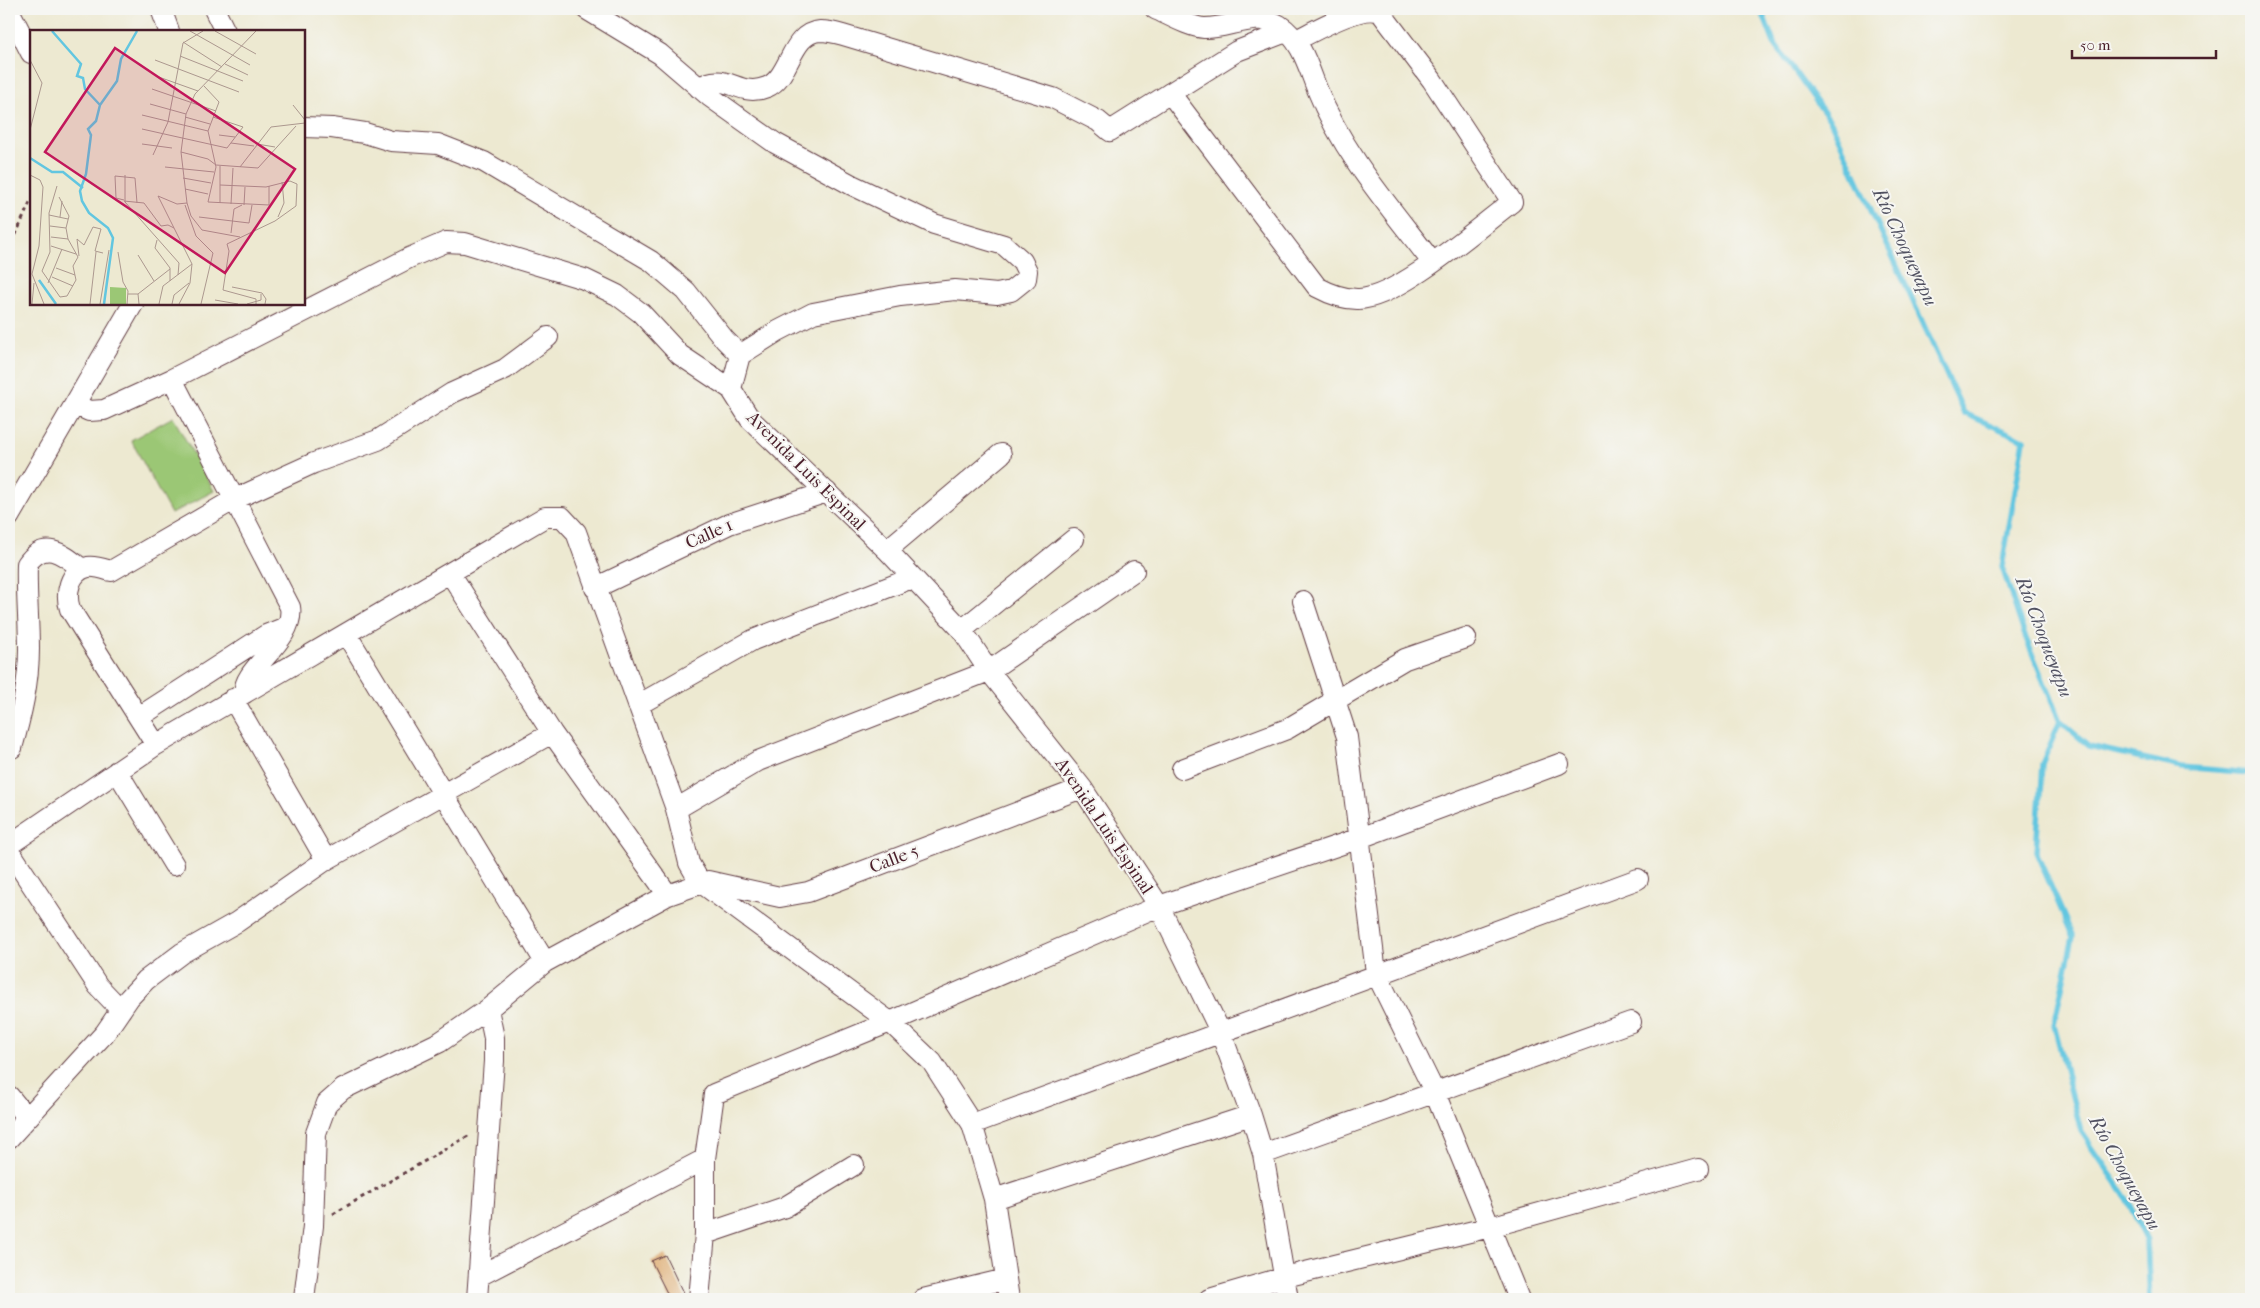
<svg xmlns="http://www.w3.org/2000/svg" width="2260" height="1308" viewBox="0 0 2260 1308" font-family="'IM FELL French Canon',serif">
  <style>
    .green { fill: #9bc775; stroke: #727350 }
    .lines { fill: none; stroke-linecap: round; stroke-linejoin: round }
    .stream { stroke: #62c6e0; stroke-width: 5.5 }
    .building { fill: #dfb079 }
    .minor-casing { stroke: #623d44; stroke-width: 22 }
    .path { stroke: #623d44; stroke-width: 3; stroke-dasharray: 4 4; stroke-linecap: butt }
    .minor { stroke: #fff; stroke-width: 20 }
    .labels { text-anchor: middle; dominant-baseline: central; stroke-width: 4; stroke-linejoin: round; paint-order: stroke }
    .street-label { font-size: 18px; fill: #4a1f2b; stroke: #f6f6f2 }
    .water-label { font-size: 19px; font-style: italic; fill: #515161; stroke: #f6f6f2 }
    .inset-river { fill: none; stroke: #62c6e0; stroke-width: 2.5 }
    .inset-road { fill: none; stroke: #ac988f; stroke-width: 1 }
    .view { fill: #c2185b; fill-opacity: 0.15; stroke: #c2185b; stroke-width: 2.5 }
    .inset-edge { fill: none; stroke: #4a1f2b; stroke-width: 2.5 }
  </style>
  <rect width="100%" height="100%" fill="#f6f6f2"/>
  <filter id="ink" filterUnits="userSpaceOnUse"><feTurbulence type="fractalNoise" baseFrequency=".02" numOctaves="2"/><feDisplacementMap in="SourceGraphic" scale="10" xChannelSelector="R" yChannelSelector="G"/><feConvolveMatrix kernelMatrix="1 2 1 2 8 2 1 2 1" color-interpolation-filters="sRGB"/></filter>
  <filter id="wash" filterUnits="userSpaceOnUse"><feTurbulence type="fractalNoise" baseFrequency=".0096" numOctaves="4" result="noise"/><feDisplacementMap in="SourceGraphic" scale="20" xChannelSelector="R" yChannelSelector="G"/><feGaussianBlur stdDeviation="1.12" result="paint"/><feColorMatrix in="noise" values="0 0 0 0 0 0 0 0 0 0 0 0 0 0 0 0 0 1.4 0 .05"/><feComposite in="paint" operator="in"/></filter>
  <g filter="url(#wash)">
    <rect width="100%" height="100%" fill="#ede9d1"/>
    <!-- green -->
    <path class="green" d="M173 417 214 491 171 514 131 440Z"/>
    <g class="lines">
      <!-- stream -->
      <path class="stream" d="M1761 9 1774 43 1831 122 1964 413 2024 440 2002 567 2025 636 2060 721 2042 764 2036 852 2073 937 2054 1025 2081 1131 2124 1194 2147 1240 2150 1299
        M2060 721 2089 746 2182 767 2251 773"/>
    </g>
    <g id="blocks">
      <!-- building -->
      <path class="building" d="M665 1255 686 1299H670L651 1261Z"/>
    </g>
  </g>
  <g filter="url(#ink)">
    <use href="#blocks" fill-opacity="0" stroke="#623d44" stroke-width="1"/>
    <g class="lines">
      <defs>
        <path id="minor" d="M161 9 169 31
          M214 9 225 31
          M586 9 660 54 709 96 775 143 852 185 934 224 1004 245 1022 261 1027 271 1026 279 1011 291 997 294 955 290 900 296 813 313 778 331 740 355 731 389 750 419 887 550 962 630 989 671 1082 788 1159 906 1221 1033 1251 1115 1263 1154 1288 1299
          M1155 9C1169 15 1189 27 1204 28 1227 29 1257 11 1279 25 1301 39 1308 66 1317 89 1343 154 1390 207 1432 262
          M9 10 31 53
          M699 88C726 69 738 99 767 87 791 77 790 33 820 31 827 31 836 33 843 35L1053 98 1098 121 1110 131 1237 51 1286 32
          M1170 93 1317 287C1330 294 1342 299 1357 299 1395 301 1480 226 1512 202L1432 80 1381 13C1363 2 1315 31 1296 40
          M304 127 332 128 365 133 391 141 438 144 484 162 651 261 686 291 725 340 740 355
          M172 379 290 607C296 641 240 670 245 693
          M76 405 89 411 104 410 172 379 409 258 446 242 465 243 584 279 617 295 641 313 680 355 731 389
          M9 517 133 304
          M887 550 1001 454
          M450 573 552 733 668 895
          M595 588 729 524 827 492
          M1303 601 1347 737 1376 973 1435 1093 1519 1299
          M962 630 1074 539
          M347 635 545 962
          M233 699 326 860
          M638 705 753 640 912 578
          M139 717 266 635 286 627
          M156 745 70 609C65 594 69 571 88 567 95 566 104 569 111 571L235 499 314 463 378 440 452 393 505 369 548 337
          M12 748C21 716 29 683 29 649 29 621 26 593 27 564 45 538 64 555 82 569
          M1182 769 1287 729 1405 659 1466 638
          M117 771 174 865
          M676 809 758 761 989 671 1134 571
          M9 845 156 745 545 517H562L576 532 676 809 689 863 700 882 890 1022 932 1062 972 1124 994 1199 1009 1299
          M9 850 98 986 121 1010
          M9 1096 27 1118
          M972 1124C1194 1043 1415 959 1638 879
          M9 1138 105 1033 129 998 146 980 182 953 237 922 326 860 552 733
          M1263 1154 1631 1022
          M994 1199 1251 1115
          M705 1234 785 1207 854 1165
          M479 1276 705 1159
          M304 1299 313 1226 316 1133 327 1103 343 1089 440 1042 488 1009 545 962 668 895 708 881 780 897 808 892 1082 788
          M477 1299 494 1061V1038L488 1009
          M699 1299 705 1234V1159L714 1094 890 1022 1159 906 1360 838 1559 764
          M923 1299 1006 1279
          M1209 1299 1285 1277 1490 1227 1698 1169"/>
      </defs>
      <!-- minor casing -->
      <use href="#minor" class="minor-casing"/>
      <!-- path -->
      <path class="path" d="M9 250 31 200
        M333 1214 470 1135"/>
      <!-- minor -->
      <use href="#minor" class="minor"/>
    </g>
  </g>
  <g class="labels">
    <!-- street labels -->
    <g class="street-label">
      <text transform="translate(806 471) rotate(45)">Avenida Luis Espinal</text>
      <text transform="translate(709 534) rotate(-24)">Calle 1</text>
      <text transform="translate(1104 826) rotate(56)">Avenida Luis Espinal</text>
      <text transform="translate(894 859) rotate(-21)">Calle 5</text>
    </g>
    <!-- water labels -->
    <g class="water-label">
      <text transform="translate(1905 247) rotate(65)">Río Choqueyapu</text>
      <text transform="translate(2044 637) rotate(69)">Río Choqueyapu</text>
      <text transform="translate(2125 1173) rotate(61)">Río Choqueyapu</text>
    </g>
  </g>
  <!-- overview -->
  <g transform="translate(30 30)">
    <rect width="275" height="275" fill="#ede9d1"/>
    <path d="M80 257 96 258V274H80Z" fill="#9bc775"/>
    <path class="inset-river" d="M22 1 51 34 47 46 53 48 55 59 70 75M0 128 22 142H33L53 158M9 250 26 274M74 274 83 208 78 198 59 183 52 171 50 161 56 144 61 105 58 99 66 91 70 75 87 51 91 29 107 1"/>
    <path class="inset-road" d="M160 1 220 35M185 1 226 24M153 12 192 37M150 26 213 51M0 30 12 53 0 100M125 30 209 62M195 34 218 45M126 46 168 61M174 56 189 72 178 101 186 137 178 172 239 175V156M122 59 186 81M120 74 156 84M263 75 275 90M112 85 178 101M155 87 180 94M112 99 197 118 213 97 183 87M189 105 205 107M201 113 224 116M112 114 142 118M227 114 245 117M151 122 178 129 186 135 228 138 266 96M123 125 138 92 153 13 173 1M190 136V173M135 137 184 142M210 137 241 97 275 93M0 145 10 150 13 157 9 216 2 244 14 274M95 145V172L149 233 148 245M153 148 181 153M0 154V170M190 155 236 157 260 151 267 154 266 176 245 191 197 214 199 221 193 260 226 269V274M155 159 178 164M94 170 86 168 85 146 105 148 107 173M94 171 114 173 131 196 138 195 144 198M157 173 161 186 172 200 210 207M201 174 203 138M155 175 166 206 183 223 171 274M214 175 215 157M19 185 38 189M30 187 32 171M169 187 219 193 222 175M248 187 254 173 252 152M20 196 36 198M201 203 204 179 212 175M21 207 38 209M127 210 125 218 140 238V251M21 216 46 224M88 222 93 252 98 261 97 274M108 225 124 251M49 226 47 209 54 215 63 197 71 199 65 221 73 223M26 238 45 245M12 241 30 267 37 266 46 250 43 236 48 227 38 209 36 198 39 186 29 167M12 241 20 222 19 183 27 156M22 247 43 256M18 253 32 219M202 257 232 263 236 269 235 274M98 264H108L109 274M108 264 140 239M185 270 208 274M2 274 4 253M60 274 66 222M70 274 79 220M129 274 133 256 162 234M142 274 144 265 159 253M149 274 160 253 162 234 128 166 147 174 157 173 151 122 156 84 165 64 226 1M217 274 231 270V264"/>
    <path class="view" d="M85 18 265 139 195 243 15 122Z"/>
    <rect width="275" height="275" class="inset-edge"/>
  </g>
  <!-- margin -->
  <rect width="2260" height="1308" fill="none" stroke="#f6f6f2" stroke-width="30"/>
  <!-- scale -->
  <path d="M2072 50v8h144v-8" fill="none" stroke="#4a1f2b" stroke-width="2.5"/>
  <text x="2080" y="50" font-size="15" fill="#4a1f2b" stroke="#f6f6f2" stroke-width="4" paint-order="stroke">50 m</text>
</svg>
